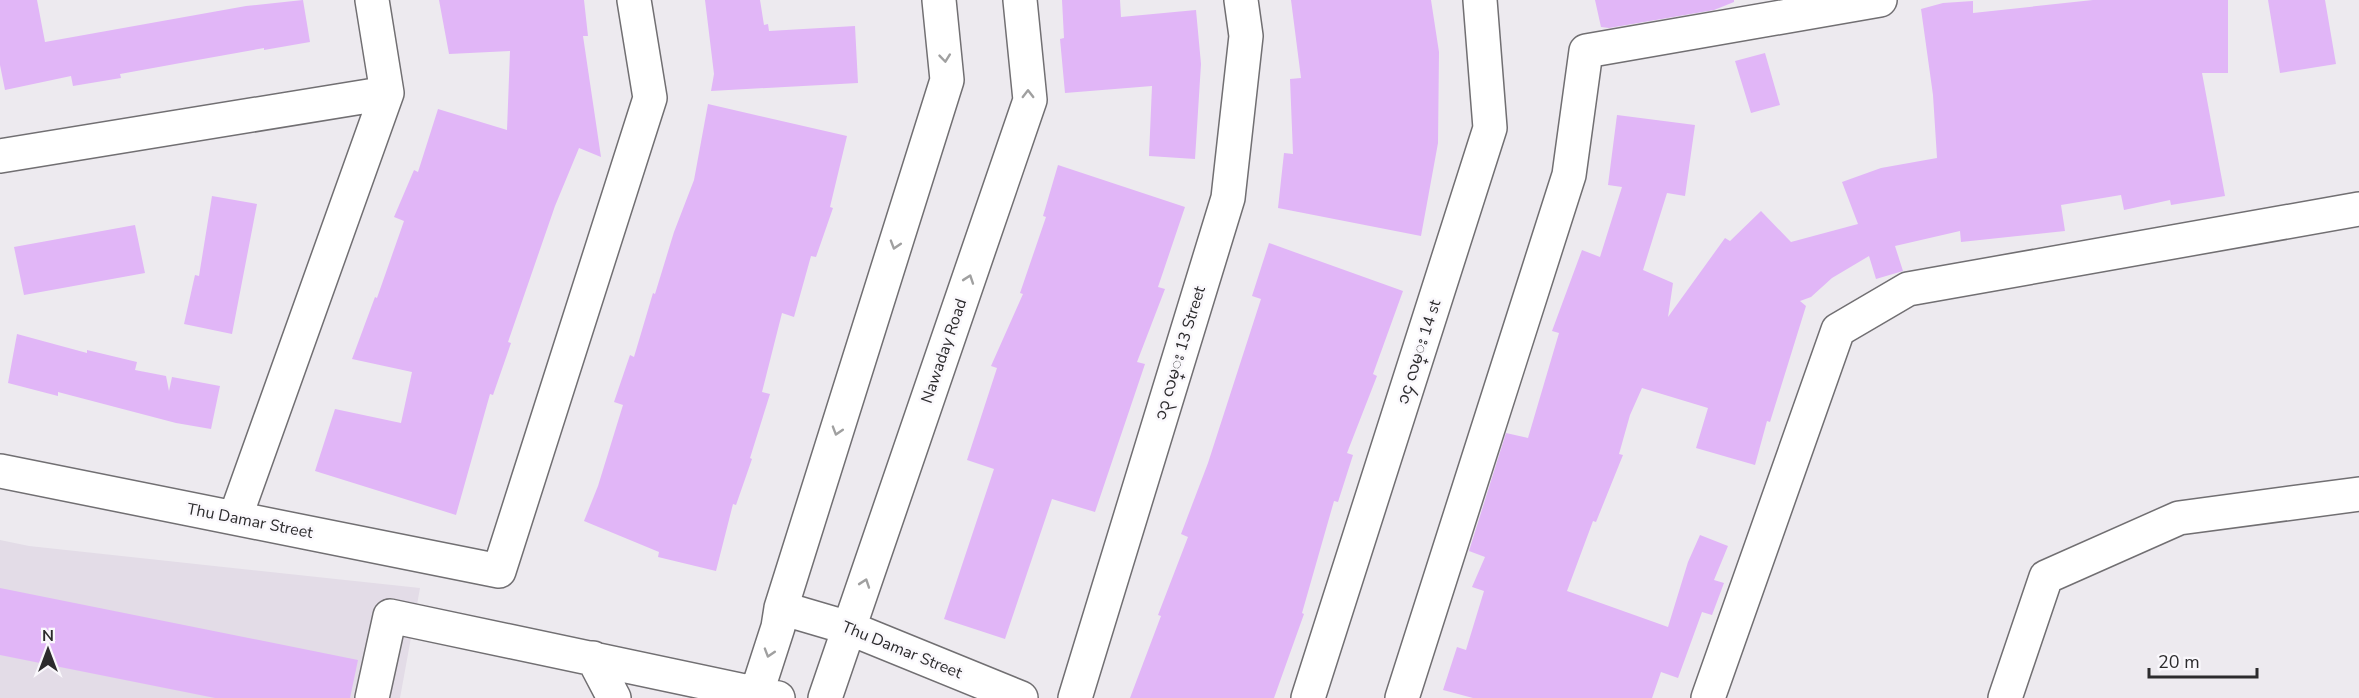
<svg xmlns="http://www.w3.org/2000/svg" width="2359" height="698" viewBox="0 0 2359 698" font-family="'Nunito Sans','Noto Sans Myanmar',sans-serif">
  <style>
    .built { fill: #e3dce7 }
    .building { fill: #e1b6f7 }
    .lines { fill: none; stroke-linecap: round; stroke-linejoin: round }
    .minor-casing { stroke: #716f72; stroke-width: 36 }
    .minor { stroke: #fff; stroke-width: 33 }
    .oneway { stroke: #a0a0a0 }
    .labels { text-anchor: middle; dominant-baseline: central; stroke-width: 5; stroke-linejoin: round; paint-order: stroke }
    .street-label { font-size: 16px; fill: #2c2b2d; stroke: #faf8fc }
  </style>
  <rect width="100%" height="100%" fill="#edeaef"/>
  <!-- built -->
  <path class="built" d="M0 540 29 546 420 588 400 698H0Z"/>
  <!-- building -->
  <path class="building" d="M0 0H37L45 42 246 6 303 0 310 42 264 50V48L175 64 120 74 121 78 73 86 71 76 5 90 0 65Z
    M439 0H584L588 36H583L601 157 579 148 555 206 508 342 511 343 493 395 490 394 456 515 315 471 335 409 401 423 412 372 352 359 375 297 377 298 404 221 394 217 414 170 418 172 438 109 507 130 510 51 449 54Z
    M705 0H760L764 25 768 24 769 31 855 26 858 83 711 91 714 74Z
    M1062 0H1120L1121 17 1196 10 1201 64 1195 159 1149 156 1152 86 1065 93 1060 39 1064 38Z
    M1291 0H1431L1439 52 1438 143 1421 236 1278 208 1284 153 1293 154 1290 79 1301 78Z
    M1595 0H1734V2L1714 10 1609 28 1601 27Z
    M2093 0H2228V73H2202L2225 196 2171 205 2170 200 2124 210 2121 195 2061 205 2065 231 1961 242 1960 231 1895 246 1903 271 1876 279 1869 256 1832 278 1811 297 1800 301 1806 306 1770 422 1767 421 1755 465 1696 448 1708 408 1642 388 1630 415 1619 454 1623 455 1596 522 1593 521 1567 591 1668 627 1688 562 1700 535 1728 546 1714 580 1724 583 1712 615 1702 612 1678 678 1661 672 1652 698H1473L1443 690 1457 647 1466 650 1484 591 1472 587 1485 557 1469 551 1506 433 1528 438 1559 333 1552 331 1582 250 1600 257 1622 187 1608 185 1617 115 1695 125 1685 196 1667 193 1643 270 1673 283 1668 317 1725 238 1730 241 1761 211 1791 242 1858 224 1842 182 1881 168 1937 158 1933 95 1921 9 1943 3 1973 1V13Z
    M2268 0H2325L2336 64 2280 73Z
    M1765 53 1780 105 1751 113 1735 61Z
    M708 104 847 136 830 207 833 208 816 257 811 256 794 317 782 313 762 392 770 394 750 458 752 459 736 505 733 504 716 571 658 557 659 552 584 521 598 486 623 405 614 402 630 355 634 357 653 293 655 294 674 232 694 180Z
    M1058 165 1185 207 1158 287 1165 289 1137 362 1145 364 1095 512 1052 499 1005 639 944 619 994 469 967 460 997 368 991 366 1023 294 1020 293 1046 217 1043 216Z
    M212 196 257 204 232 334 184 324 195 275 199 276Z
    M135 225 145 273 24 295 14 247Z
    M1269 243 1403 291 1373 374 1377 376 1347 453 1353 455 1338 502 1334 501 1302 613 1304 614 1274 698H1130L1161 616 1158 615 1188 537 1181 534 1208 463 1261 299 1252 296Z
    M17 334 87 353V350L137 362 135 370 166 376 169 391 172 377 220 386 211 429 176 423 58 392V396L8 383Z
    M0 588 358 660 350 698H215L0 655Z"/>
  <g class="lines">
    <defs>
      <path id="minor" d="M0 156 387 93
        M0 471 499 571 650 98 634 0
        M235 518 387 93 372 0
        M781 608 849 628 1021 698
        M593 658 614 698
        M372 698 390 616 778 698
        M755 698 778 627 781 608 947 80 939 0
        M825 698 1030 100 1020 0
        M1075 698 1228 198 1246 36 1241 0
        M1308 698 1490 128 1480 0
        M1402 698 1569 175 1586 51 1880 0
        M1708 698 1838 330 1908 289 2359 209
        M2005 698 2046 577 2179 518 2359 494"/>
    </defs>
    <!-- minor casing -->
    <use href="#minor" class="minor-casing"/>
    <!-- minor -->
    <use href="#minor" class="minor"/>
  </g>
  <!-- one-way arrows -->
  <defs><path id="oneway-chevron" d="M-2-3.5L2.5 0L-2 3.5" fill="none" stroke-width="1.6" stroke-linecap="round" stroke-linejoin="round" transform="scale(1.5)"/></defs>
  <g class="oneway">
    <use href="#oneway-chevron" transform="translate(945 58) rotate(84)"/>
    <use href="#oneway-chevron" transform="translate(1028 94) rotate(-90)"/>
    <use href="#oneway-chevron" transform="translate(895 245) rotate(107)"/>
    <use href="#oneway-chevron" transform="translate(969 279) rotate(-71)"/>
    <use href="#oneway-chevron" transform="translate(837 431) rotate(107)"/>
    <use href="#oneway-chevron" transform="translate(865 583) rotate(-71)"/>
    <use href="#oneway-chevron" transform="translate(769 653) rotate(107)"/>
  </g>
  <g class="labels">
    <!-- street labels -->
    <g class="street-label">
      <text transform="translate(944 351) rotate(-71)">Nawaday Road</text>
      <text transform="translate(1419 352) rotate(-72)">၁၄ လမ္း 14 st</text>
      <text transform="translate(1180 353) rotate(-73)">၁၃ လမ္း 13 Street</text>
      <text transform="translate(250 521) rotate(11)">Thu Damar Street</text>
      <text transform="translate(902 650) rotate(22)">Thu Damar Street</text>
    </g>
  </g>
  <!-- north arrow -->
  <g transform="translate(48 650)" stroke="#faf8fc" stroke-width="4.5" paint-order="stroke">
  <path d="M0-4.5L10 22L0 15L-10 22Z" fill="#2c2b2d"/>
  <text y="-9" font-size="16" font-weight="bold" text-anchor="middle" fill="#2c2b2d">N</text>
  </g>
  <!-- scale -->
  <path d="M2149 668v9h108v-9" fill="none" stroke="#2c2b2d" stroke-width="3"/>
  <text x="2158" y="668" font-size="18" fill="#2c2b2d" stroke="#faf8fc" stroke-width="4.5" paint-order="stroke">20 m</text>
</svg>
